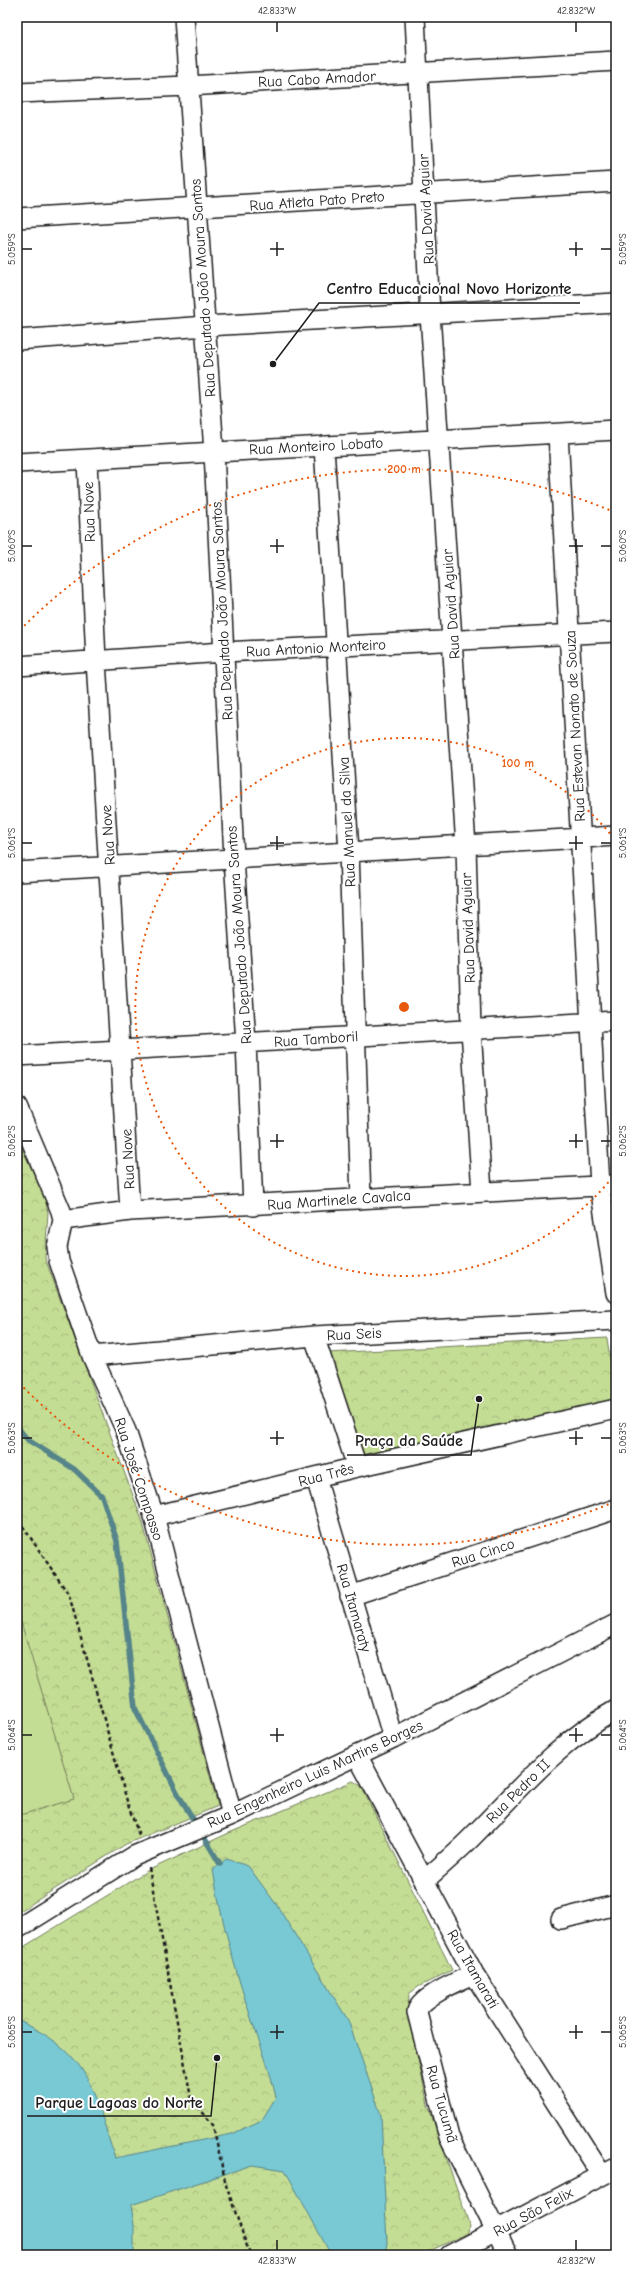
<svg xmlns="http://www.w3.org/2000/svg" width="633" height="2272" viewBox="0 0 633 2272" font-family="'Comic Neue',sans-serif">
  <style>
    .park { fill: url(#park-crowns); stroke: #707c58 }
    .pitch { fill: #c4dd94; stroke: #707c58 }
    .water { fill: #79c9d4; stroke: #54848a }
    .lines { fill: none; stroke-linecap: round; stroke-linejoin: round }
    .stream { stroke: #54848a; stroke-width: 5.5 }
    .street-casing { stroke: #1c1c1c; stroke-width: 22 }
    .path { stroke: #1c1c1c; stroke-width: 2.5; stroke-dasharray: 4 3; stroke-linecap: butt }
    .street { stroke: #fff; stroke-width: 19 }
    .ticks { fill: none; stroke: #1c1c1c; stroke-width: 1.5 }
    .ring { fill: none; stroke: #e8590c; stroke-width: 2; stroke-dasharray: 2 4 }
    .labels { text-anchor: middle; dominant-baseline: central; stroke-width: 4; stroke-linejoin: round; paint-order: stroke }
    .street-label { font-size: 15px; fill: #1c1c1c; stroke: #fff }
    .centre { fill: #e8590c; stroke: #fff; stroke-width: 2 }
    .ring-label { font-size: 12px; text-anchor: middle; font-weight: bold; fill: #e8590c; stroke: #fff; stroke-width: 4; stroke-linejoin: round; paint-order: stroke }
    .leader { fill: none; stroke: #1c1c1c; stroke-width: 1.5 }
    .callout-dot { fill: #1c1c1c; stroke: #fff; stroke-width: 1.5 }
    .callout-label { font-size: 16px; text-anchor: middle; font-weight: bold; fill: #1c1c1c; stroke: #fff; stroke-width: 4; stroke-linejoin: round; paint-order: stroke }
    .neatline { fill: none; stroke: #1c1c1c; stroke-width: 1.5 }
    .ticks-label { font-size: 10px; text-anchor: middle; fill: #1c1c1c }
  </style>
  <defs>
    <pattern id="park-crowns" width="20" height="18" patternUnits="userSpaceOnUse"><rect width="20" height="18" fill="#c4dd94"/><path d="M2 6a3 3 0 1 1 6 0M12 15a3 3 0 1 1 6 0" fill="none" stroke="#a8bd7f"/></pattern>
  </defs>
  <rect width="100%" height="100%" fill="#fff"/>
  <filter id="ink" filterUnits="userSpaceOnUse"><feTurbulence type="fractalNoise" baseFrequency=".025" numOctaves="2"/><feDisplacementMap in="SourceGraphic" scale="8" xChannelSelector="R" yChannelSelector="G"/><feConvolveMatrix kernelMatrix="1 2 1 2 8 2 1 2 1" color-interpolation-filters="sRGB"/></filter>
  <g filter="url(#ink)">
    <!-- park -->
    <path class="park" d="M17 1137 45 1198 48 1212 45 1258 142 1520 218 1806 126 1844 17 1913Z
      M607 1338 616 1403 360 1461 328 1353Z
      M353 1781 361 1786 452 1970 418 1987 409 1994 408 2012 428 2105 469 2224 468 2233 421 2255H17V1951L147 1871 229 1833Z"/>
    <!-- pitch -->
    <path class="pitch" d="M17 1609 74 1799 17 1816Z"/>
    <!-- water -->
    <path class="water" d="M226 1859 248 1866 276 1904 348 2020 381 2115 387 2244 384 2255H331L285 2170 252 2165 131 2205 134 2225V2255H17V2020C92 2054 92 2088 115 2158L232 2134 262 2120 276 2097C270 2070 261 2046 252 2021 236 1972 221 1921 213 1870Z"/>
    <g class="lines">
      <!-- stream -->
      <path class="stream" d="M17 1427 28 1440 74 1469 102 1496 117 1541 135 1708 178 1794 220 1864"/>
      <defs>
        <path id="street" d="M184 17 214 452 234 858 246 1043 253 1206
          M415 17 430 314 466 846 471 1030 482 1192
          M17 93 188 86 616 61
          M17 218 616 182
          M17 340 206 326 616 303
          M558 434 600 1186 616 1293
          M324 446 349 852 361 1199
          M87 460 96 661 130 1211
          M17 463 616 430
          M17 666 224 652 616 632
          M17 872 616 836
          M17 1056 616 1021
          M17 1107 61 1211 63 1220 57 1247 59 1261 92 1356 126 1431 154 1516 232 1815
          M63 1220 130 1211 616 1185
          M314 1336 357 1467
          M92 1356 314 1336 616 1320
          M316 1478 393 1738
          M154 1516 357 1467 616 1409
          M350 1596 616 1509
          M357 1755 474 1974 602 2175
          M425 1880C441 1866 457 1852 472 1837 517 1792 559 1741 616 1710
          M561 1919 616 1905
          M17 1929 134 1856 232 1815 393 1738 616 1624
          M474 1974C461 1980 418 1998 417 2012L449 2137 508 2255
          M450 2255 616 2168"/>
      </defs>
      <!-- street casing -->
      <use href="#street" class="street-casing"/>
      <!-- path -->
      <path class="path" d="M17 1513 22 1525 69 1595 129 1808 139 1835
        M149 1868 191 2098 213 2125 226 2185 250 2255"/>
      <!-- street -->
      <use href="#street" class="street"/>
    </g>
  </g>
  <!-- ticks -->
  <path class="ticks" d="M277 22V32M576 22V32M277 242V256M576 242V256M22 249H32M270 249H284M569 249H583M601 249H611M277 539V553M576 539V553M22 546H32M270 546H284M569 546H583M601 546H611M277 836V850M576 836V850M22 843H32M270 843H284M569 843H583M601 843H611M277 1134V1148M576 1134V1148M22 1141H32M270 1141H284M569 1141H583M601 1141H611M277 1431V1445M576 1431V1445M22 1438H32M270 1438H284M569 1438H583M601 1438H611M277 1728V1742M576 1728V1742M22 1735H32M270 1735H284M569 1735H583M601 1735H611M277 2025V2039M576 2025V2039M22 2032H32M270 2032H284M569 2032H583M601 2032H611M277 2240V2250M576 2240V2250"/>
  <!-- distance rings -->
  <g class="ring">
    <path d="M616 1173A269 269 0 1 1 616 841"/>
    <path d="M614 1502A538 538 0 0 1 20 1384M20 630A538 538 0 0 1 614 512"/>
  </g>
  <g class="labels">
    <!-- street labels -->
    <g class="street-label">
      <text transform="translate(317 79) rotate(-3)">Rua Cabo Amador</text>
      <text transform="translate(317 201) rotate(-4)">Rua Atleta Pato Preto</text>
      <text transform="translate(426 209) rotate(-93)">Rua David Aguiar</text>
      <text transform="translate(203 288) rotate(-94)">Rua Deputado João Moura Santos</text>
      <text transform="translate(316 446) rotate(-3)">Rua Monteiro Lobato</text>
      <text transform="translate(89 512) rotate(-92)">Rua Nove</text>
      <text transform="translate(451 604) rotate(-94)">Rua David Aguiar</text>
      <text transform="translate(222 611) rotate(-93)">Rua Deputado João Moura Santos</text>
      <text transform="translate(316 648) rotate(-3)">Rua Antonio Monteiro</text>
      <text transform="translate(575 726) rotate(-93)">Rua Estevan Nonato de Souza</text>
      <text transform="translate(347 822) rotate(-93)">Rua Manuel da Silva</text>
      <text transform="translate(108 835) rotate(-94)">Rua Nove</text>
      <text transform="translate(468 928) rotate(-92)">Rua David Aguiar</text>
      <text transform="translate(239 935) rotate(-94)">Rua Deputado João Moura Santos</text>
      <text transform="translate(316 1039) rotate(-4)">Rua Tamboril</text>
      <text transform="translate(128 1159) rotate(-93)">Rua Nove</text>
      <text transform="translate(339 1200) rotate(-4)">Rua Martinele Cavalca</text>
      <text transform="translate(354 1334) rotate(-3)">Rua Seis</text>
      <text transform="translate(326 1475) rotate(-14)">Rua Três</text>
      <text transform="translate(139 1479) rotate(72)">Rua José Compasso</text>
      <text transform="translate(483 1553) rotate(-18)">Rua Cinco</text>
      <text transform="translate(354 1608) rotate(74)">Rua Itamaraty</text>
      <text transform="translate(315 1774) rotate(-25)">Rua Engenheiro Luis Martins Borges</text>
      <text transform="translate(518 1791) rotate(-45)">Rua Pedro II</text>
      <text transform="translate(473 1969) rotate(60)">Rua Itamarati</text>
      <text transform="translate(442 2104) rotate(74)">Rua Tucumã</text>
      <text transform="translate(533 2212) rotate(-28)">Rua São Felix</text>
    </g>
  </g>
  <circle cx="404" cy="1007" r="6" class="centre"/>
  <g class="ring-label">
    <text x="404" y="473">200 m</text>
    <text x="518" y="767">100 m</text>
  </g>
  <!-- callouts -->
  <path class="leader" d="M273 364L319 303H580M479 1399L471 1455H347M217 2058L211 2116H27"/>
  <g class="callout-dot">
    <circle cx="273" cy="364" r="4"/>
    <circle cx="479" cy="1399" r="4"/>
    <circle cx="217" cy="2058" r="4"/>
  </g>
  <g class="callout-label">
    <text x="449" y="294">Centro Educacional Novo Horizonte</text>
    <text x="409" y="1446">Praça da Saúde</text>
    <text x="119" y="2108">Parque Lagoas do Norte</text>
  </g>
  <!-- margin -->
  <rect width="633" height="2272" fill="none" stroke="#fff" stroke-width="44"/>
  <rect x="22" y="22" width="589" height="2228" class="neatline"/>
  <g class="ticks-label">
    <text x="277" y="14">42.833°W</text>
    <text x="576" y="14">42.832°W</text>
    <text transform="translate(11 249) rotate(-90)" y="4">5.059°S</text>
    <text transform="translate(622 249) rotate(-90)" y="4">5.059°S</text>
    <text transform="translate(11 546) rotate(-90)" y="4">5.060°S</text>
    <text transform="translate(622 546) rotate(-90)" y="4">5.060°S</text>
    <text transform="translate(11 843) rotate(-90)" y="4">5.061°S</text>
    <text transform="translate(622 843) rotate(-90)" y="4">5.061°S</text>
    <text transform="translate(11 1141) rotate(-90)" y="4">5.062°S</text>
    <text transform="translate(622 1141) rotate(-90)" y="4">5.062°S</text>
    <text transform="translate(11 1438) rotate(-90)" y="4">5.063°S</text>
    <text transform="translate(622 1438) rotate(-90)" y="4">5.063°S</text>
    <text transform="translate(11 1735) rotate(-90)" y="4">5.064°S</text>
    <text transform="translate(622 1735) rotate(-90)" y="4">5.064°S</text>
    <text transform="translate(11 2032) rotate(-90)" y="4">5.065°S</text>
    <text transform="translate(622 2032) rotate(-90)" y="4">5.065°S</text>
    <text x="277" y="2264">42.833°W</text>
    <text x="576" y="2264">42.832°W</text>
  </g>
</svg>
